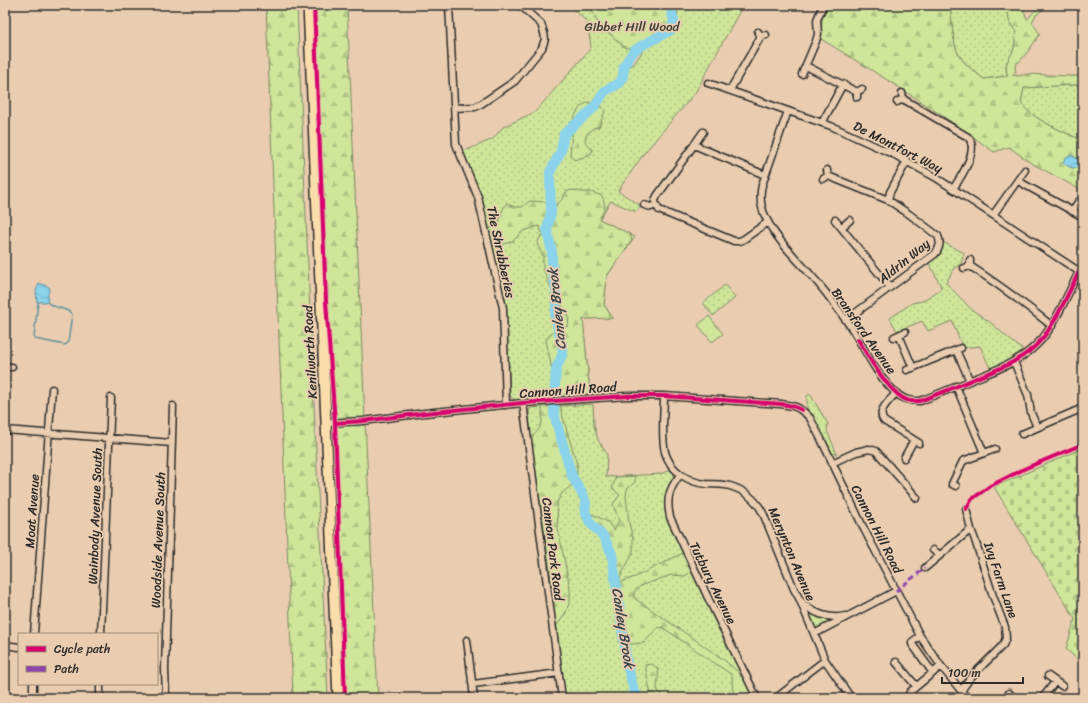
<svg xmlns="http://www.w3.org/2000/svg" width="1088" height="703" viewBox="0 0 1088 703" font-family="Sriracha,sans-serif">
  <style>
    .green { fill: url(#green-dots); stroke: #7c8862 }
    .forest { fill: url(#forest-firs); stroke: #7c8862 }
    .cemetery { fill: url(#cemetery-stones); stroke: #7c8862 }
    .pitch { fill: #cee59a; stroke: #7c8862 }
    .water { fill: url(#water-waves); stroke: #64909e }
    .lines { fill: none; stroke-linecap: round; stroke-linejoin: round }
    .stream { stroke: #64909e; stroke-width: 1.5 }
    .river { stroke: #8ad3eb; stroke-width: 10 }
    .minor-casing { stroke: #2b2b2b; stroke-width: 9 }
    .primary-casing { stroke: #2b2b2b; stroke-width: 12 }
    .minor { stroke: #eacdb0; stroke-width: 6 }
    .primary { stroke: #fbddab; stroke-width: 9 }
    .quiet { stroke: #8e44ad; stroke-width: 3; stroke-dasharray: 6 3; stroke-linecap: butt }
    .cycleway-casing { stroke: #eacdb0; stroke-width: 6 }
    .cycleway { stroke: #d6006c; stroke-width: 4 }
    .labels { text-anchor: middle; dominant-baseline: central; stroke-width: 3.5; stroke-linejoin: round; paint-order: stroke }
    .park-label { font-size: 13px; fill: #3b3e36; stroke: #eacdb0 }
    .street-label { font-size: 13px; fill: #2b2b2b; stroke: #eacdb0 }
    .water-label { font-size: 14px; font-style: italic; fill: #394448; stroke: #eacdb0 }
  </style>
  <defs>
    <pattern id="green-dots" width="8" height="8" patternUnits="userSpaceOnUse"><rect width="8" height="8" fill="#cee59a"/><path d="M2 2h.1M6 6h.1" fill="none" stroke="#b1c585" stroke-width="1.8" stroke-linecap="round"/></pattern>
    <pattern id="forest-firs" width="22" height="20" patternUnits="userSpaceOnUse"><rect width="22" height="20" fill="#cee59a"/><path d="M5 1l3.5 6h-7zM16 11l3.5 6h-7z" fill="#b1c585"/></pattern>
    <pattern id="cemetery-stones" width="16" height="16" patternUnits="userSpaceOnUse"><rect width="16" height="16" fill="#cee59a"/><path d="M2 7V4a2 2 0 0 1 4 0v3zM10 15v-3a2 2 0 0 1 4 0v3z" fill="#b1c585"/></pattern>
    <pattern id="water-waves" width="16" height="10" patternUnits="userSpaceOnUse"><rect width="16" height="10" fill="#8ad3eb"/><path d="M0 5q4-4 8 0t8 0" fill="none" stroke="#77b5ca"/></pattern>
  </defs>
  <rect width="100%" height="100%" fill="#eacdb0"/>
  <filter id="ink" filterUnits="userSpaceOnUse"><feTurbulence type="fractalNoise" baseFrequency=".025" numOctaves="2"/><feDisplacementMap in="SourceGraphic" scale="8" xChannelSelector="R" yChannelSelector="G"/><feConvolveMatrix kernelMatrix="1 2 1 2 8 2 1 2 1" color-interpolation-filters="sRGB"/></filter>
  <g filter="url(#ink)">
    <!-- green -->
    <path class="green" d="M569 5H592L591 8 623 46 633 50 624 63 623 70 634 64 644 49 674 31 679 5H743L695 93 645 152 618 191 641 206 636 212 611 201 599 219 635 237 607 276 604 305 613 318 583 319 590 394 516 401 510 396 505 307 481 198 462 152 493 139 503 127 535 112 591 48 588 25 585 20Z
      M950 5H1010C1007 17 1008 23 1017 32 1014 37 1016 44 1013 51 1011 56 1007 60 1006 66 1006 69 1007 73 1007 76L984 79C975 72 965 65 959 55 952 44 952 18 950 5Z
      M1070 85H1083V141C1065 132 1031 119 1020 103L1024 88Z
      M943 242 964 253 961 264 954 268 946 283 971 309 991 323 1009 339 1023 350 1004 362 990 368 980 346 963 348 952 321 928 331 922 321 897 331 890 318 912 303 922 301 941 289 940 284 929 263 941 253Z
      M725 285 735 298 713 316 703 303Z
      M810 394 828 424 827 431 837 454 831 453 807 409V396Z
      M593 404 594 425 598 440 607 454 606 477 661 474 671 469 674 474V477L670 485 667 497V513L672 529 754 698H565L550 571 531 438 529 411 530 408Z
      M810 612 830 620 831 622 816 630 808 614Z"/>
    <!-- forest -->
    <path class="forest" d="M266 5H297L315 430 328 698H293Z
      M316 5H347L364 398 378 698H347L334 433Z
      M592 5H667L672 20 670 29 640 45 633 50 623 46 598 23 591 8Z
      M829 5H950C952 18 952 44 959 55 965 65 975 72 984 79L1007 76C1007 73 1006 69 1006 66 1007 60 1011 56 1013 51 1016 44 1014 37 1017 32 1008 23 1007 17 1010 5H1022L1027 19H1028C1032 12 1041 5 1049 5L1036 15 1032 22 1040 34 1029 50 1021 60 1016 64 1015 68 1016 72 1012 75 1018 76 1028 74 1069 76H1083V85H1070L1024 88 1021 103C1031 119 1065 132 1083 141V191L1031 163 1009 147 994 152C938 111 880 75 821 39L822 19Z
      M589 102 593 107H602L605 111 599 127 593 128C584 138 581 141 593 150L590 155 574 160 570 154 574 117 581 106Z
      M572 190 582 192H591L602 196C606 207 605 210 599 219L630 234 632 240 607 276 604 305 613 318 583 319 590 394 559 397 557 385 552 370 546 340 552 332 568 326 569 317 552 290 543 269V256L537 244 542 233 539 226 523 231 513 241 501 245 491 244 488 230 499 223 502 211 507 203 514 207H522L530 201 546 202 548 208C558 205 562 201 566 192Z
      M561 406V411L567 431 577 464V472L572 485 562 493 557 502 558 529 570 588V601L565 614 556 627 550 571 531 438C544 425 542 424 542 407Z
      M635 476V482L627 489 626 496 629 523 633 538V554L623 571 619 581 614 549 603 531 592 519V514L608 522 614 531 619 521 613 504 620 495 612 488 616 477Z
      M683 553 692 571 685 576 671 575 640 586 634 592V598L723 659 737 671 745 680 754 698H738C730 688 733 687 732 675L662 627 657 628 644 643 630 644 627 632 618 583 635 577Z
      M652 664 658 669C659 678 657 682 657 690L662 695 664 698H652L651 695 645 665Z"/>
    <!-- cemetery -->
    <path class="cemetery" d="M1083 448V671L1077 659 1066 649 1075 619 994 487Z"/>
    <!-- pitch -->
    <path class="pitch" d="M709 316 723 334 712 342 698 325Z"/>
    <!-- water -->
    <path class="water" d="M1070 155 1080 160 1081 165C1075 171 1069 167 1063 163L1065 158Z
      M39 283 49 287 50 288 48 294V300L46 302H37L36 291Z"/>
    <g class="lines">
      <!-- stream -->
      <path class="stream" d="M38 302 34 337 35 339 65 345 68 343 72 314C66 307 54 309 47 302"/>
      <!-- river -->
      <path class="river" d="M638 698 633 687 627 664 612 554 604 537 590 523 585 511 586 503 584 497 572 476 554 414 555 385 556 369 563 353 562 345 555 316 557 297 552 268V252L547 229 551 213 550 172 561 151 564 134 593 109 605 91 620 83 623 76 624 67 629 58 634 51 641 46 671 30 674 21 670 5"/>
      <defs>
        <path id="minor" d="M449 5 456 144 478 197 503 308 506 405
          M758 32 761 36 766 35
          M806 66 857 92
          M802 74 816 41 818 34 817 20 823 5
          M708 83 831 126 897 156 935 177 1083 274
          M730 90 761 36
          M857 97V92L862 89
          M903 99 968 137C980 149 961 177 953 189
          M897 102 903 99 902 93
          M454 108 475 107 481 104 515 81 542 48 545 39 544 33 541 24 520 5
          M788 111 762 185C759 197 761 208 766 218 776 239 794 256 809 273 822 287 834 303 845 319 862 341 872 370 893 390 902 399 907 401 920 401 938 394 956 387 974 379 999 369 1024 360 1042 339 1057 321 1068 293 1079 272
          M822 123 843 84
          M694 145 703 132
          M828 176 888 200
          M823 179 828 176 827 170
          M1018 181 1083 217
          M644 205 651 207 656 205 659 210 734 241H740L744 239 768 222
          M656 205 655 201 657 196 694 145 765 175
          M1073 211 1078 202
          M993 215 1025 170
          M835 220 890 287
          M842 227 850 220
          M970 266C998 284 1025 304 1052 326
          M964 268 970 266V260
          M846 320 935 254C940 248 941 243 938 236L909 214 888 200 890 192 907 161
          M899 335 913 368
          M894 337 905 332
          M956 350 970 381
          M1014 362 1028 395 1031 413 1037 427
          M5 367H12
          M907 370 961 348
          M956 386 984 453
          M896 393C890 400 876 411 884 421L919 443
          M664 396C664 413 661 436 665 452 670 470 687 482 706 484 714 484 722 484 730 486 744 490 756 500 763 513L794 589 799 598 825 660 851 698
          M523 403 562 698
          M327 423 363 421 425 413 523 403 627 396H664L781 404 793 406 798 408 805 413 810 418 821 439 864 529 920 636 941 666 967 698
          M5 430 172 443
          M1022 434 1083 408
          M904 458 914 440
          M832 463 856 452 869 449 876 451 917 498
          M680 475C669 489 666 499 670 517L711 604 757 698
          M956 486 952 484 963 461 995 449
          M933 550 940 555
          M925 568 971 529
          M801 601C812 613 829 620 845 616
          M34 634 52 389
          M101 634 111 398
          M814 634 896 591
          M920 636 912 642V644L933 673
          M467 640 474 698
          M5 645 19 647
          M896 662 916 686
          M1048 676 1062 686
          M33 684V698
          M100 684V698
          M473 684 559 673
          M961 691 970 678 1003 645 1006 638 1005 627 993 596 975 540 971 529 966 509
          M1009 693 1014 698
          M166 698 165 669 173 406
          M776 698 825 660
          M906 698 911 691 941 666
          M1041 698 1044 696 1055 682"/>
        <path id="primary" d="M308 5 338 698"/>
      </defs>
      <!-- minor casing -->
      <use href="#minor" class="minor-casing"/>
      <!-- primary casing -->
      <use href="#primary" class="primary-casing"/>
      <!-- minor -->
      <use href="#minor" class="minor"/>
      <!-- primary -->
      <use href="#primary" class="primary"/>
      <!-- quiet -->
      <path class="quiet" d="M896 591 925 568"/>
      <defs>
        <path id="cycleway" d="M314 5 326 301 335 423 345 698
          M858 339C867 355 889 394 907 400 911 402 916 401 920 401 938 394 956 387 974 379 999 369 1024 360 1042 339 1057 321 1068 293 1079 272L1083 274
          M335 423 363 421 425 413 523 403 627 396H664L781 404 793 406 802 410
          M966 509 972 499 990 486 1026 468 1083 444"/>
      </defs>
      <!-- cycleway casing -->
      <use href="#cycleway" class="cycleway-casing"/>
      <!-- cycleway -->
      <use href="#cycleway" class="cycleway"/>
    </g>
  </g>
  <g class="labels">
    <!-- park labels -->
    <g class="park-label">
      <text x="632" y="26">Gibbet Hill Wood</text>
    </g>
    <!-- street labels -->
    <g class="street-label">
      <text transform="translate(898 147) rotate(27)">De Montfort Way</text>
      <text transform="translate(501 252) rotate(78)">The Shrubberies</text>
      <text transform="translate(904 261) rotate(-39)">Aldrin Way</text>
      <text transform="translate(864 331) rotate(55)">Bransford Avenue</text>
      <text transform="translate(310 352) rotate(-93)">Kenilworth Road</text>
      <text transform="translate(568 390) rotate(-4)">Cannon Hill Road</text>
      <text transform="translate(32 511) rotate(-86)">Moat Avenue</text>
      <text transform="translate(95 516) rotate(-88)">Wainbody Avenue South</text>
      <text transform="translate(877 529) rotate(63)">Cannon Hill Road</text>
      <text transform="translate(158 540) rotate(-88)">Woodside Avenue South</text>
      <text transform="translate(553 549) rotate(83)">Cannon Park Road</text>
      <text transform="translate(792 554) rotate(67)">Merynton Avenue</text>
      <text transform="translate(1001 580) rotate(71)">Ivy Farm Lane</text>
      <text transform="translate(713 583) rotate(64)">Tutbury Avenue</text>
    </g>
    <!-- water labels -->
    <g class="water-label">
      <text transform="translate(557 309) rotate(-96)">Canley Brook</text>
      <text transform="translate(623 628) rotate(81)">Canley Brook</text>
    </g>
  </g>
  <!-- margin -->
  <rect width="1088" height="703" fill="none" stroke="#eacdb0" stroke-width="20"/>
  <rect x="10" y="10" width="1068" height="683" fill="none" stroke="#2b2b2b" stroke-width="1.5" filter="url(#ink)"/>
  <!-- legend -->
  <rect x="18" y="633" width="140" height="52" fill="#eacdb0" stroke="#9e8c7b"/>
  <rect x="26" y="646" width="20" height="6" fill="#d6006c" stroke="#9e8c7b"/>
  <text x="54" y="653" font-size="12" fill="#2b2b2b">Cycle path</text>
  <rect x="26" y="666" width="20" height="6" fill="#8e44ad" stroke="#9e8c7b"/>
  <text x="54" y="673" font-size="12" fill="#2b2b2b">Path</text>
  <!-- scale -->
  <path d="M942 677v6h81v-6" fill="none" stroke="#2b2b2b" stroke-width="2"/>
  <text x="948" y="677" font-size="12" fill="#2b2b2b" stroke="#eacdb0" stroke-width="3" paint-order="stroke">100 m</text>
</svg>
